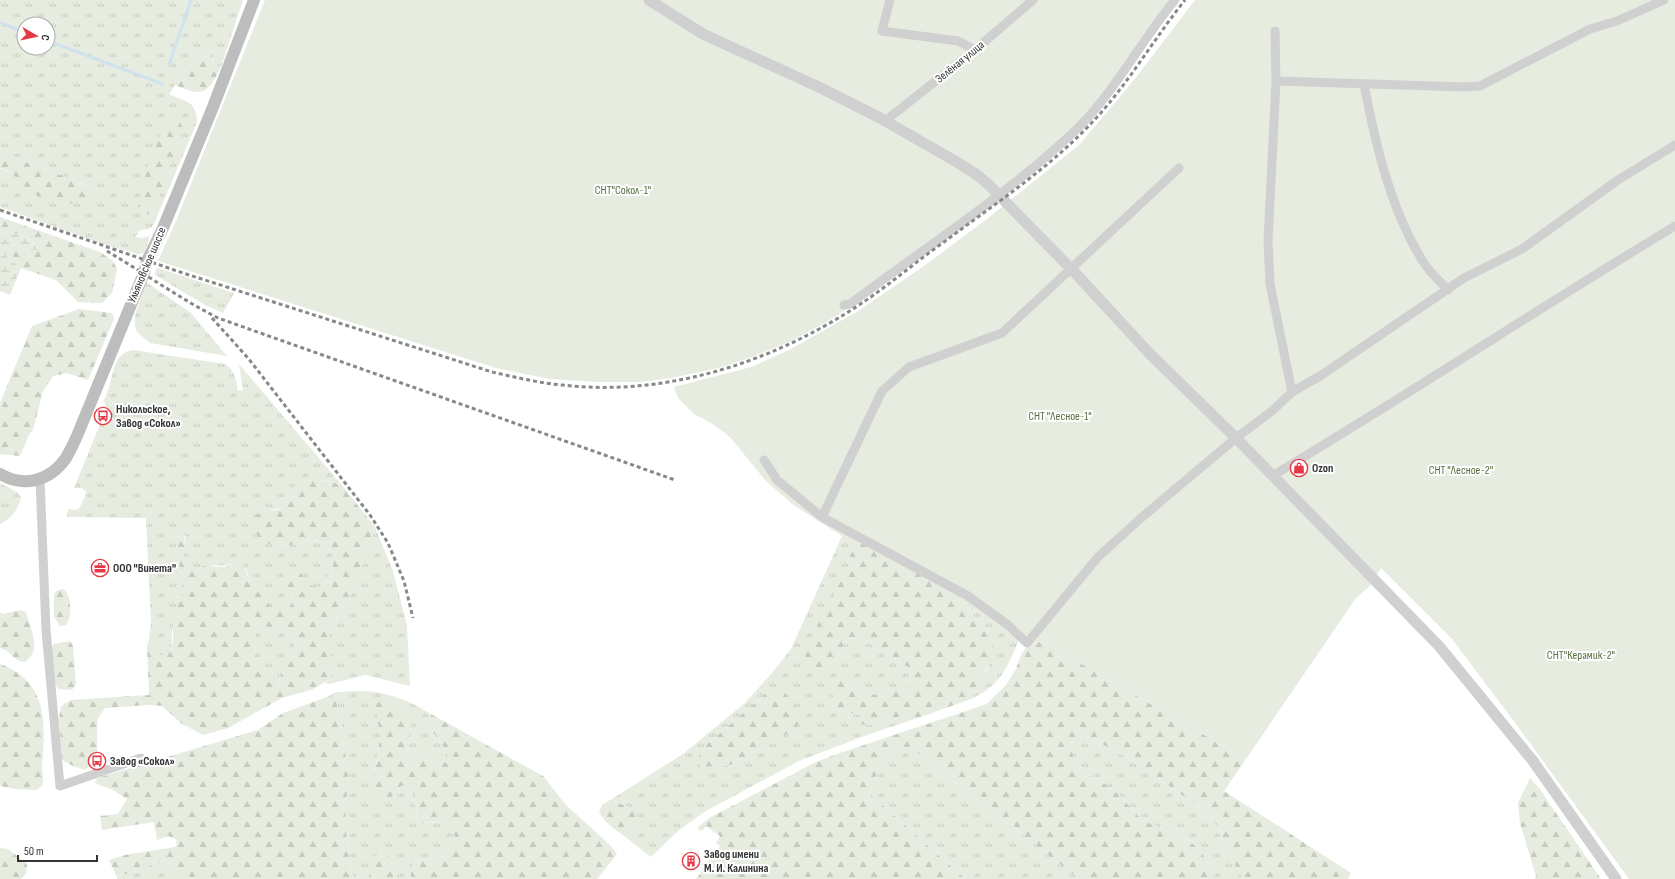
<svg xmlns="http://www.w3.org/2000/svg" width="1675" height="879" viewBox="0 0 1675 879" font-family="'Sofia Sans Condensed',sans-serif">
  <style>
    .grass { fill: url(#grass-tufts); fill-rule: evenodd }
    .forest { fill: url(#forest-firs); fill-rule: evenodd }
    .wetland { fill: url(#wetland-marsh) }
    .garden { fill: #e6ecdf }
    .lines { fill: none; stroke-linecap: round; stroke-linejoin: round }
    .stream { stroke: #cfe2ee; stroke-width: 3 }
    .minor { stroke: #d0d0d0; stroke-width: 9 }
    .tertiary { stroke: #d0d0d0; stroke-width: 11 }
    .secondary { stroke: #bdbdbd; stroke-width: 12 }
    .rail { stroke: #888; stroke-width: 3; stroke-dasharray: 4 3; stroke-linecap: butt }
    .labels { text-anchor: middle; dominant-baseline: central; stroke-width: 4; stroke-linejoin: round; paint-order: stroke }
    .street-label { font-size: 12px; fill: #333; stroke: #fff }
    .park-label { font-size: 12px; fill: #56703f; stroke: #fff }
    .poi-label { font-size: 12px; font-weight: bold; fill: #333; stroke: #fff; text-anchor: start }
  </style>
  <defs>
    <pattern id="grass-tufts" width="24" height="20" patternUnits="userSpaceOnUse"><rect width="24" height="20" fill="#e6ecdf"/><path d="M3 7l-1-3M5 7V3M7 7l1-3M15 17l-1-3M17 17v-4M19 17l1-3" fill="none" stroke="#c6cbc0"/></pattern>
    <pattern id="forest-firs" width="22" height="20" patternUnits="userSpaceOnUse"><rect width="22" height="20" fill="#e6ecdf"/><path d="M5 1l3.5 6h-7zM16 11l3.5 6h-7z" fill="#c6cbc0"/></pattern>
    <pattern id="wetland-marsh" width="20" height="14" patternUnits="userSpaceOnUse"><rect width="20" height="14" fill="#e6ecdf"/><path d="M1 5h8M5 5V1M11 12h8M15 12V8" fill="none" stroke="#c6cbc0"/></pattern>
  </defs>
  <rect width="100%" height="100%" fill="#fff"/>
  <!-- grass -->
  <path class="grass" d="M0 0H243L221 67 212 63 213 52 206 46 197 60 187 68 169 94C186 103 196 99 197 122L153 226 149 229 140 230 135 237 142 238 150 236 144 253 138 254 103 244 0 207V168L16 175 31 192 97 189 0 152ZM24 24H48V48H24Z
    M158 268 234 293 223 313 205 305 155 275 156 269Z
    M146 282 191 313 227 356 150 343 137 332 135 327V315Z
    M133 350 225 364C236 372 236 380 238 391L243 390 239 364 341 484 323 480 292 490C287 507 283 509 266 510L269 544 293 545 314 540 325 545 333 554V566L323 587H311L303 578 291 591 292 603 285 612C281 612 275 612 272 610 263 603 248 580 246 569L231 564C223 567 217 564 210 566 205 567 202 573 196 573 179 573 184 546 186 536L179 532 177 551 184 593 179 604 172 632 171 651 166 655H160C155 650 154 645 149 640L151 623 146 518 67 517 68 509 77 510 80 507 87 492 82 488H74L101 422H105L110 412 104 409 106 404 103 402C106 396 108 390 110 384 114 369 115 353 133 350Z
    M0 483 17 492 21 497C20 508 10 520 0 524Z
    M375 527 393 571 407 626 410 686 365 675 330 684 325 683C342 670 325 654 328 638 332 622 342 613 348 600 360 576 366 551 375 527Z
    M842 536 858 538 849 558 848 567 834 664 845 643 858 636 911 669 909 689 871 695 862 692 855 680 832 709 861 715 868 725 903 718H918L864 736 799 761 706 811 679 830 651 857 620 833 632 829 631 809 612 799 683 754 745 703 771 674 791 649ZM776 688 795 730 730 765 701 767 706 745 767 693Z
    M963 593 1020 638C1006 669 1002 684 971 699L978 687 980 677 989 666V633L971 614Z
    M262 625C272 626 280 633 290 635 300 648 291 660 283 672 278 678 281 682 275 689 271 684 265 680 262 674 255 660 253 644 257 628Z
    M359 691C383 691 408 699 429 713L426 722 447 752V761L439 765 432 760 429 751 412 763 405 758 412 729 376 702 380 736 373 789 390 799 401 786H411L416 807 417 823 447 822 459 842 446 855 413 864 410 879H394L391 862 371 861 369 879H353L345 825 348 772 341 723 335 697H327L336 692Z
    M1078 732 1125 756 1210 814 1219 829 1224 846 1242 876 1251 879H1215L1211 868 1202 853 1190 841 1142 820 1118 794 1102 782 1087 774 1075 762 1070 746Z
    M910 747 1074 875 1073 879H965L869 793 882 761 894 749Z
    M166 860 180 879H117V877Z"/>
  <!-- forest -->
  <path class="forest" d="M206 46H213L212 63 221 67C208 93 204 98 175 85L187 68 197 60Z
    M177 119C184 125 182 129 180 136L154 212 144 215 137 211 147 169 164 124Z
    M0 152 97 189C95 192 93 197 90 199 77 208 42 201 31 192 18 182 19 173 0 168Z
    M0 217 100 252 113 261 117 269 112 293 102 303 78 302 56 280 21 268 7 257 12 244 30 251 38 248C30 236 13 233 0 229Z
    M79 309 112 313 114 319 88 380 67 373 53 376 43 391 33 430 29 435 20 456 0 454V403L32 326Z
    M311 478 341 484 375 527C366 551 360 577 348 600 343 611 334 620 330 632 324 650 338 662 330 679L313 689 282 698 228 728 203 735 182 724 162 706 150 705 105 708 98 718 97 724V755L95 761 85 770 73 766 62 760 59 718 61 706 71 700 149 695 147 645 149 640C154 645 155 650 160 655H166L171 651 173 638V614L184 593 177 551 179 532 184 530C187 543 176 577 201 572L203 566 225 567 237 562 243 564 247 575 258 592 273 610 285 612 292 603 291 591 283 583 284 569 296 568 311 586 323 587 333 566V554L325 545 315 540 293 545 269 544 259 537 252 527 255 516C259 514 263 511 267 510 271 509 276 511 279 509 297 501 283 483 311 478ZM262 625C272 626 280 633 290 635 302 650 288 661 281 675 279 681 280 684 275 688 258 673 251 651 257 628Z
    M858 538 963 593 971 614 989 633 993 647 992 661 980 677 978 687 971 699 918 718H903L868 725 859 724 861 715 832 709V689L837 681 855 680 862 692 871 695 909 689 911 669 858 636 845 643 834 664 826 672 820 670 807 662 804 651 848 567 849 558Z
    M64 589C71 597 73 616 66 625L60 626 54 617V594L58 590Z
    M20 610 26 612C30 629 43 649 25 662 12 661 11 650 0 648V612L3 614Z
    M70 641 73 646 76 684 72 690 59 689 55 685 51 649 54 644Z
    M1042 641 1246 759 1224 791 1351 873 1348 879H1251L1242 877 1224 846 1219 829 1210 814 1125 756 1078 732 1070 746 1075 762 1087 774 1102 782 1118 794 1142 820 1190 841 1202 853 1211 868 1215 879H1073L1074 875 910 747 894 749 882 761 869 793 965 879H696L720 846 716 843 720 836 706 826 702 831 697 828 711 817 814 763 834 755 987 704 1006 685 1016 669 1021 655 1027 646Z
    M0 664C47 681 46 722 42 764 42 772 44 778 42 786L37 790 15 789 0 786Z
    M776 688C788 695 798 705 801 718L795 730 730 765 701 767 697 760 706 745 767 693Z
    M327 697H335L341 723 348 772 345 825 353 879H180L166 860 117 877 109 860 125 855 175 847 177 845 176 839 168 836 157 840 154 822 102 830 100 816 118 814 127 799 113 790 95 783 97 778 258 730 283 713Z
    M375 702 393 703 407 713 412 729 405 758 412 763 422 747 429 751 432 760 439 765 447 761V752L426 722 429 713 543 776 566 805 610 845 617 854 597 879H410L413 864 446 855 458 842 447 822 417 823 416 807 411 786H401L390 799 375 800 373 789 380 736Z
    M1530 778 1539 788 1601 879H1535L1536 876 1520 823 1518 803Z
    M612 799 631 809 638 815 639 823 632 829 620 833C612 827 603 821 599 811L603 804Z
    M0 848 8 849 27 864 26 874 21 879H0Z
    M383 848 391 862 394 879H369L370 861Z"/>
  <!-- wetland -->
  <path class="wetland" d="M0 229C13 233 31 236 38 249L30 251 12 244 7 257 21 268 10 295 0 291Z"/>
  <!-- garden -->
  <path class="garden" d="M265 0H1179L1071 140 855 304 825 323 787 343 752 357 719 368 671 378 640 382H597L550 379 496 368 158 261 176 221Z
    M1195 0H1675V879H1629L1516 724 1452 639 1381 568 1370 586 1356 598 1246 759 1042 641 1027 646 963 593 858 538 842 536 792 504 765 480 730 437 713 424 694 414 678 398 674 387 751 367 789 350 858 311 924 266 987 219 1079 145 1134 80Z"/>
  <g class="lines">
    <!-- stream -->
    <path class="stream" d="M0 23 24 32
      M48 41 163 84
      M169 65 191 0"/>
    <!-- minor -->
    <path class="minor" d="M890 0 882 31 958 41 975 50
      M1275 31 1276 81 1268 241 1270 284 1292 392
      M1276 81 1465 87 1480 86 1590 29 1617 21 1664 0
      M1364 84C1375 142 1391 212 1424 263 1430 273 1440 281 1448 290
      M885 121 975 50 1033 0
      M844 305 850 304C926 247 1010 193 1078 128 1116 90 1141 41 1175 0
      M764 460 777 480 822 517 968 596 1008 625 1027 643 1098 557 1141 518 1236 438 1272 411 1292 392 1320 376 1464 278 1522 249 1618 180 1675 145
      M1272 476C1408 395 1539 308 1675 226
      M40 479 46 630 60 786 141 758
      M822 517 882 391 909 367 1002 333 1179 168"/>
    <!-- tertiary -->
    <path class="tertiary" d="M649 0 703 34 823 89 880 118 955 161 976 174 989 185 1079 277 1150 354 1236 438 1439 646 1533 761 1616 879"/>
    <!-- secondary -->
    <path class="secondary" d="M0 474C24 488 50 481 66 458 70 451 74 443 77 436L144 273 147 261 163 228 213 107 254 0"/>
    <!-- rail -->
    <path class="rail" d="M0 210 183 273 492 372C515 377 538 383 562 385 665 397 770 363 856 307 887 287 914 263 944 242 1000 200 1059 162 1105 108 1134 74 1157 35 1185 0
      M107 251C144 273 179 298 218 318L675 480
      M212 318 248 358 370 515 388 543 404 581 413 618"/>
  </g>
  <!-- icons -->
  <defs>
    <symbol id="bus-ring" viewBox="-11 -11 22 22"><circle r="9.5" fill="#fff" stroke="#e63946" stroke-width="1.5"/><path d="M-5-6H5V4H4V6H2V4H-2V6H-4V4H-5ZM-3.5-4V0h7V-4ZM-3.5 1.2v1.5H-2V1.2ZM2 1.2v1.5H3.5V1.2Z" fill="#e63946"/></symbol>
    <symbol id="shop-ring" viewBox="-11 -11 22 22"><circle r="9.5" fill="#fff" stroke="#e63946" stroke-width="1.5"/><path d="M-5-2.5h2.3a2.7 3.5 0 0 1 5.4 0H5L5.5 6h-11ZM-1.5-2.5h3a1.5 2.3 0 0 0-3 0Z" fill="#e63946"/></symbol>
    <symbol id="office-ring" viewBox="-11 -11 22 22"><circle r="9.5" fill="#fff" stroke="#e63946" stroke-width="1.5"/><path d="M-6-3h4V-5.5h4V-3h4V5H-6ZM-1-4.5V-3h2v-1.5ZM-6 0V1H6V0Z" fill="#e63946"/></symbol>
    <symbol id="building-ring" viewBox="-11 -11 22 22"><circle r="9.5" fill="#fff" stroke="#e63946" stroke-width="1.5"/><path d="M-4-6H4V6H1V3H-1V6H-4ZM-2.5-4.3h1.7v1.8h-1.7ZM.8-4.3h1.7v1.8H.8ZM-2.5-1h1.7V.8h-1.7ZM.8-1h1.7V.8H.8Z" fill="#e63946"/></symbol>
  </defs>
  <g fill-rule="evenodd">
    <use href="#bus-ring" x="93" y="406" width="20" height="20"/>
    <use href="#shop-ring" x="1289" y="458" width="20" height="20"/>
    <use href="#office-ring" x="90" y="558" width="20" height="20"/>
    <use href="#bus-ring" x="87" y="751" width="20" height="20"/>
    <use href="#building-ring" x="681" y="851" width="20" height="20"/>
  </g>
  <g class="labels">
    <!-- street labels -->
    <g class="street-label">
      <text transform="translate(960 62) rotate(-39)">Зелёная улица</text>
      <text transform="translate(147 265) rotate(-67)">Ульяновское шоссе</text>
    </g>
    <!-- park labels -->
    <g class="park-label">
      <text x="623" y="190">СНТ"Сокол-1"</text>
      <text x="1060" y="416">СНТ "Лесное-1"</text>
      <text x="1461" y="470">СНТ "Лесное-2"</text>
      <text x="1581" y="655">СНТ"Керамик-2"</text>
    </g>
    <!-- poi labels -->
    <g class="poi-label">
      <text x="116" y="409">Никольское,<tspan x="116" dy="14">Завод «Сокол»</tspan></text>
      <text x="1312" y="468">Ozon</text>
      <text x="113" y="568">ООО "Винета"</text>
      <text x="110" y="761">Завод «Сокол»</text>
      <text x="704" y="854">Завод имени<tspan x="704" dy="14">М. И. Калинина</tspan></text>
    </g>
  </g>
  <!-- north arrow -->
  <g transform="translate(36 36) rotate(99)"><circle r="19" fill="#ffffff" stroke="#adadad"/>
  <path d="M0-3L7 15L0 10L-7 15Z" fill="#e63946"/>
  <text y="-6" font-size="11" font-weight="bold" text-anchor="middle" fill="#333333">С</text>
  </g>
  <!-- scale -->
  <path d="M18 855v6h79v-6" fill="none" stroke="#333333" stroke-width="2"/>
  <text x="24" y="855" font-size="12" fill="#333333" stroke="#ffffff" stroke-width="3" paint-order="stroke">50 m</text>
</svg>
